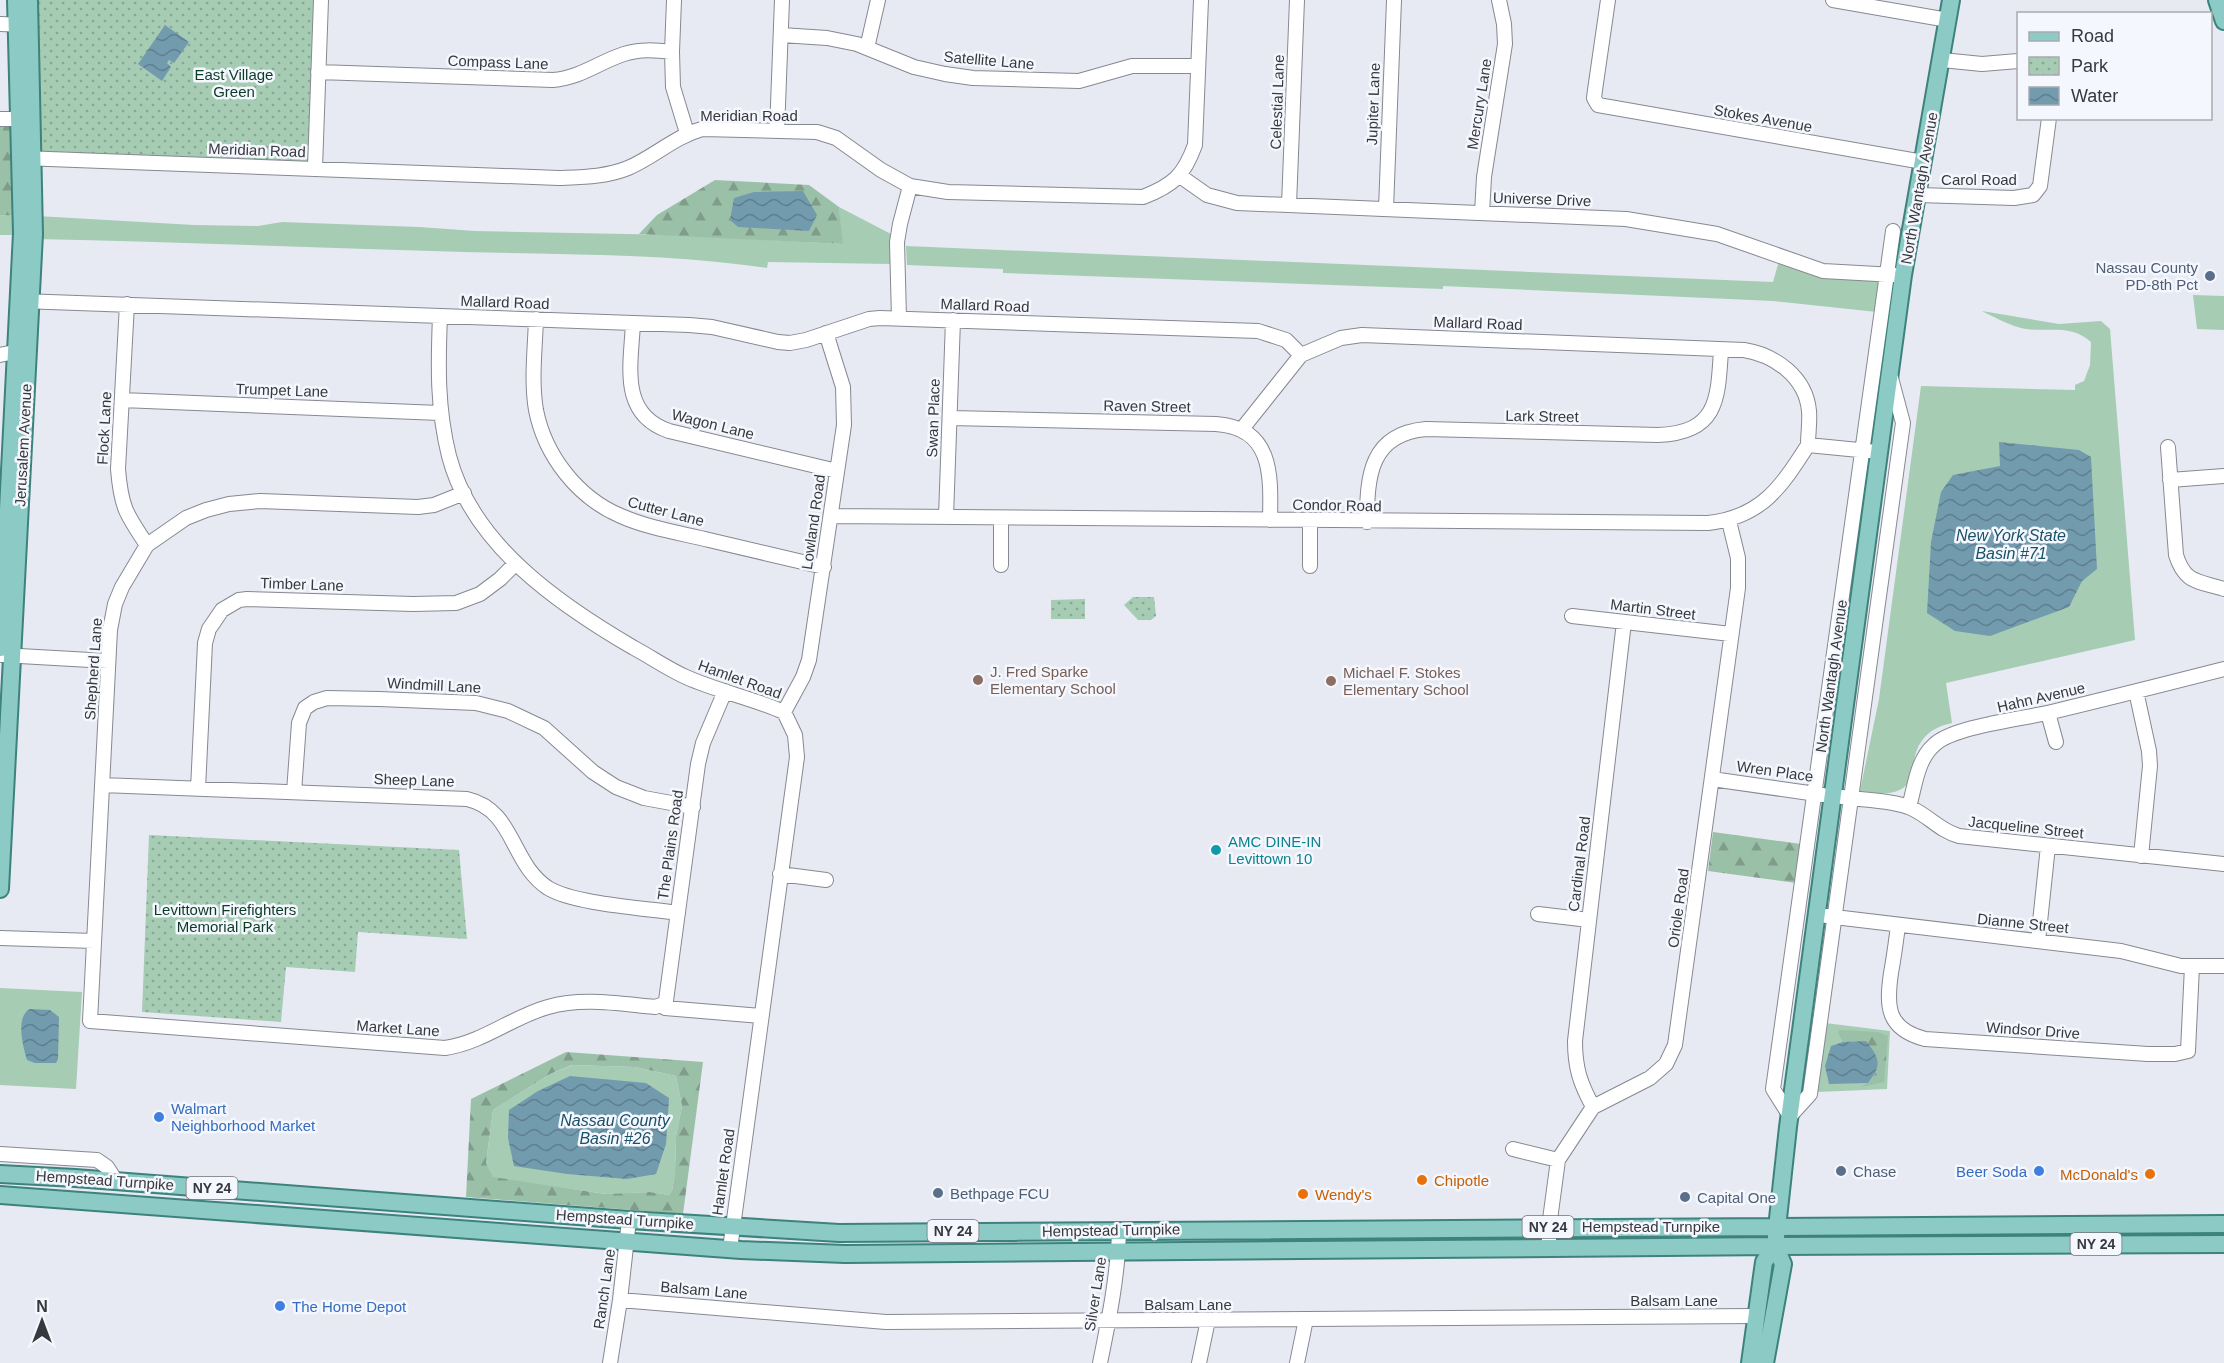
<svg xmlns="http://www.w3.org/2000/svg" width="2224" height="1363" viewBox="0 0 2224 1363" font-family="Helvetica,sans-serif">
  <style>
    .green { fill: #a6ccb4 }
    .forest { fill: url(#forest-firs); fill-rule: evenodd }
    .park { fill: url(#park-dots) }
    .water { fill: url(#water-waves) }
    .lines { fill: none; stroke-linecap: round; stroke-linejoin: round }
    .minor-casing { stroke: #868990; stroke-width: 16 }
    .major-casing { stroke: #3d827c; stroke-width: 20 }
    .minor { stroke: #fff; stroke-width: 14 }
    .major { stroke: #8ccbc5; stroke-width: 16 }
    .service-dot { fill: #5c6f8a; stroke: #f5f7fe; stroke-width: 2 }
    .education-dot { fill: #8d6e63; stroke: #f5f7fe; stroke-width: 2 }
    .culture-dot { fill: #0f9aa8; stroke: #f5f7fe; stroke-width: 2 }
    .shop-dot { fill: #3f7fe0; stroke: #f5f7fe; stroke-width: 2 }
    .food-dot { fill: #e8710a; stroke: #f5f7fe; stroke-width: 2 }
    .labels { text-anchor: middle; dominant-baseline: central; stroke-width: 5; stroke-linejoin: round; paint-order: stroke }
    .shield { fill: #f5f7fe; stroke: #717276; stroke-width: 1.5 }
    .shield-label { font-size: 14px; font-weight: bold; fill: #38393c }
    .street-label { font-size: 15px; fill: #38393c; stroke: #f5f7fe }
    .park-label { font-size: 15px; fill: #0b3b23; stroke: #f5f7fe }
    .service-label { font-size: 15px; fill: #4e5e75; stroke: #f5f7fe; text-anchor: start }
    .education-label { font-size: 15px; fill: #785e54; stroke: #f5f7fe; text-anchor: start }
    .culture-label { font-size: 15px; fill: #0d838f; stroke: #f5f7fe; text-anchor: start }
    .shop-label { font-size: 15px; fill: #366cbe; stroke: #f5f7fe; text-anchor: start }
    .food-label { font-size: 15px; fill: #c56008; stroke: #f5f7fe; text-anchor: start }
    .water-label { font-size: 16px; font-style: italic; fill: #1a5166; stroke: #f5f7fe }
  </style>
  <defs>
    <pattern id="forest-firs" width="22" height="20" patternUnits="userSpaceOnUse" patternTransform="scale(1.5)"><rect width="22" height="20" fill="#9bc0a8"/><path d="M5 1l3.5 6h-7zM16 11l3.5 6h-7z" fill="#7f9d8a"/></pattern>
    <pattern id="park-dots" width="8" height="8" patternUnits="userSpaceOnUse" patternTransform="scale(1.5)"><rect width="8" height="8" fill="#a6ccb4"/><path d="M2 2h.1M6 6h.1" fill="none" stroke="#88a794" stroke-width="1.8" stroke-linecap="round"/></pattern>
    <pattern id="water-waves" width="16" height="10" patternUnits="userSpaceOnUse" patternTransform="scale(1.5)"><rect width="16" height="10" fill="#729bae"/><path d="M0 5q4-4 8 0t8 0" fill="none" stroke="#5f7f8f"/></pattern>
  </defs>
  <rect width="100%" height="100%" fill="#e7eaf2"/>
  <!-- green -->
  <path class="green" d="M839 207 891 234 892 264 768 262 767 268C667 253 565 255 464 252 321 248 179 242 36 239L37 216 194 225 258 226 282 222 419 227 475 231 679 235 842 244Z
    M0 215 18 216 17 235H0Z
    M906 246 1773 282 1779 261 1813 273 1839 279 1879 281 1877 312 1773 301 1443 286V289L1003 273V269L907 265Z
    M2193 295 2224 296V330L2197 329Z
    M1982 311 2059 324 2101 321 2110 329 2135 640 1946 683 1952 723C1939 726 1929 730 1921 742 1908 759 1921 789 1889 793 1880 794 1869 792 1860 791L1879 699 1921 386 2075 390V385L2084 381 2090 365 2091 342C2071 324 2051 332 2026 329 2010 326 1996 318 1982 311Z
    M0 988 82 992 76 1089 0 1085Z
    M1825 1023 1890 1031 1887 1089 1817 1092Z
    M573 1065 635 1067 676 1076 682 1106 676 1136 675 1173 672 1191 669 1195 650 1192 606 1194 493 1178 486 1163 493 1110 550 1074Z"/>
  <!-- forest -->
  <path class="forest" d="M0 125 13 126 18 216 0 215Z
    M715 180 809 185 839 207 843 244 639 234 657 215Z
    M1713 832 1801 844 1796 883 1708 871Z
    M1839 1030 1878 1032 1888 1036 1884 1082 1861 1087C1882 1076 1880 1058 1866 1041L1843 1042 1838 1033Z
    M566 1052 703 1062 683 1214 466 1197 471 1099ZM572 1065 635 1067 676 1076 682 1106 676 1136 675 1173 672 1191 669 1195 650 1192 605 1194 493 1177 486 1163 493 1110 550 1074Z"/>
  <!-- park -->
  <path class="park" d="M23 0H321L315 168 26 158Z
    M1133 597H1154L1156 616 1151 620H1138L1124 605Z
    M1085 599V619H1051V600Z
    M149 835 459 850 467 939 358 932 355 972 286 967 281 1022 142 1012Z"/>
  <!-- water -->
  <path class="water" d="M165 25 189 42 174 63 169 60 167 63 171 67 162 81 138 64Z
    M803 191 817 215 809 231 738 227 730 220 734 198 754 192Z
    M1999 442 2079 450 2091 457 2097 569 2082 581 2069 607 1990 636 1955 631 1927 613 1931 542 1941 492 1953 475 2000 466Z
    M30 1009 50 1010 59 1017 58 1059 56 1063H35L27 1060C23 1047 15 1016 30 1009Z
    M1866 1041C1880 1058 1882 1066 1868 1083L1829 1084 1825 1066 1831 1046 1843 1042Z
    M570 1076 646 1083 669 1098 666 1144 656 1174 627 1179 567 1174 514 1166 508 1138 509 1110 538 1091Z"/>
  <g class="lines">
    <defs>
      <path id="minor" d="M674 0 672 52 673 87 687 133
        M1608 0 1595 90 1594 98 1598 105 1923 162
        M1833 0 1948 20
        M0 24 25 25
        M781 35 827 38 857 44 914 67 945 74 973 78 1079 81 1132 66H1198
        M867 48 878 0
        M1942 60 1982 64 2018 61
        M318 72 553 80C580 78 599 62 624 54 640 49 655 50 672 52
        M0 119H28
        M777 131 782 0
        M22 158 559 178C582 177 606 177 628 168 654 157 674 137 702 129L817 132 836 138 881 170 910 186 948 192 1143 197C1174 185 1184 175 1195 145L1201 0
        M315 168 321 0
        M1180 176 1207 195 1237 203 1626 219 1717 234 1823 271 1895 275
        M1918 195 2014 198 2033 195 2040 186 2049 118
        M1289 205 1297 0
        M1386 209 1394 0
        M1482 213 1484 177 1505 44 1504 24 1499 0
        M22 301 689 325 712 327 778 342 790 343 806 340 869 319 880 318 1258 331 1286 340 1301 355 1341 338 1362 335 1744 350C1775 355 1806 377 1809 411 1810 422 1808 434 1808 445
        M127 304 118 469C121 507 126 514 147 545
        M440 316C438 365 437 408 449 456 472 545 560 605 634 648 651 657 668 669 686 677 717 691 752 698 784 712L795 735 797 757 730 1249
        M899 318 897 242 900 224 910 186
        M536 319C535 349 531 381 536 410 545 456 578 498 621 516 648 528 680 533 709 540 747 549 785 558 824 567
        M633 323C631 365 619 414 669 431L837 471
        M0 355 25 350
        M1891 378 1903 423 1810 1094 1790 1116 1773 1089 1893 231
        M122 400 440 413
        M950 418 1216 424C1273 428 1271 475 1270 520
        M1242 429 1301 355
        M1808 445 1869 451
        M2168 447 2176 555C2185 584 2199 581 2224 589
        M2170 480 2224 476
        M464 493 434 505 418 507 260 501 229 504 206 510 186 518 147 545 122 587 115 604 110 630 90 1021 445 1048C484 1042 512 1017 548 1007 583 997 620 1004 655 1007L661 1005 665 1008 761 1016
        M831 516 1708 523C1762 517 1781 487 1808 445
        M946 517 953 320
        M1367 522C1367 476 1370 434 1426 429L1658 435C1718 433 1718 399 1721 350
        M1001 565V518
        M1310 566V521
        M1572 616 1731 634
        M2 655 108 661
        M2136 691 2149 751 2150 766 2141 856
        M784 712 803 677 809 660 844 425 843 387 826 333
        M2048 713 2056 742
        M1712 779 1823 795
        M102 785 467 799C515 810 510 863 548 888 574 904 645 908 678 913
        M198 789 205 643 209 629 222 610 239 600 247 599 413 604 456 603 480 594 500 579 516 563
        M294 792 299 723 305 708 314 702 327 698 379 699 476 703 508 711 544 728 593 772 616 787 644 798 693 807
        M1842 797C1862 800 1893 800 1911 808 1929 816 1940 831 1959 836L2224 864
        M1909 807C1915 786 1917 760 1934 745 1952 727 2020 719 2047 713 2106 699 2165 684 2224 669
        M780 874 826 880
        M1538 914 1589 920
        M1826 916 2121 951 2181 966H2224
        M1898 926C1896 941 1894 957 1891 973 1886 1007 1887 1029 1925 1039L2148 1054H2175L2188 1051 2192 966
        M0 938 94 941
        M2038 941 2048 846
        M665 1008 698 764 703 743 725 691
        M1593 1107C1580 1083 1575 1068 1575 1041L1624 622
        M1513 1149 1558 1160
        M0 1154 97 1160 107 1167 116 1181
        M1549 1248V1227L1558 1160 1593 1107 1650 1078 1666 1064 1675 1045 1738 588V558L1729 521
        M620 1300 886 1322 1757 1316
        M610 1363 620 1300 629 1220
        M1100 1363C1109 1319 1118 1275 1119 1230
        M1199 1363 1208 1320
        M1297 1363 1306 1319"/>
      <path id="major" d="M2217 0 2224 21
        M1 648 22 233 16 0
        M0 889 34 234 29 0
        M0 1174 75 1178 629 1220 839 1233 2224 1224
        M0 1195 741 1250 845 1254 1775 1246 2224 1244
        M1750 1363 1764 1262 1775 1246 1788 1127 1903 275 1951 0
        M1765 1363 1783 1264 1775 1246"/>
    </defs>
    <!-- minor casing -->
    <use href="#minor" class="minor-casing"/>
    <!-- major casing -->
    <use href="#major" class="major-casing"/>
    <!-- minor -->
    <use href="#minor" class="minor"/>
    <!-- major -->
    <use href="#major" class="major"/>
  </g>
  <!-- markers -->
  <g class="service-dot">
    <circle cx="2210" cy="276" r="6"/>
    <circle cx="1841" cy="1171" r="6"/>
    <circle cx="938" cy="1193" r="6"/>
    <circle cx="1685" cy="1197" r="6"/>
  </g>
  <g class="education-dot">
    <circle cx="978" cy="680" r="6"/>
    <circle cx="1331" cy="681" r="6"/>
  </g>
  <circle class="culture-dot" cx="1216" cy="850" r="6"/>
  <g class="shop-dot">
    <circle cx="159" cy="1117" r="6"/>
    <circle cx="2039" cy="1171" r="6"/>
    <circle cx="280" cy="1306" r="6"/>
  </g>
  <g class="food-dot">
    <circle cx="2150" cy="1174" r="6"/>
    <circle cx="1422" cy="1180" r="6"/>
    <circle cx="1303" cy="1194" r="6"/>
  </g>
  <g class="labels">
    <!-- shield labels -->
    <g class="shield">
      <rect x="186.5" y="1177" width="51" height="22" rx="4.5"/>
      <rect x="1522.5" y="1216" width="51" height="22" rx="4.5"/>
      <rect x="927.5" y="1220" width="51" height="22" rx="4.5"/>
      <rect x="2070.5" y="1233" width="51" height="22" rx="4.5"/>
    </g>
    <g class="shield-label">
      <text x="212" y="1188">NY 24</text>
      <text x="1548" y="1227">NY 24</text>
      <text x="953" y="1231">NY 24</text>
      <text x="2096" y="1244">NY 24</text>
    </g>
    <!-- street labels -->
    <g class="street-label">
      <text transform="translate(989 60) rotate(5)">Satellite Lane</text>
      <text transform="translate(498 62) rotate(2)">Compass Lane</text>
      <text transform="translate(1277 102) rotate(-88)">Celestial Lane</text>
      <text transform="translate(1373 104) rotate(-88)">Jupiter Lane</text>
      <text transform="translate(1479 104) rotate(-81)">Mercury Lane</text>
      <text x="749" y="115">Meridian Road</text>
      <text transform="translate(1763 118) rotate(10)">Stokes Avenue</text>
      <text transform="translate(257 150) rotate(2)">Meridian Road</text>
      <text x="1979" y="179">Carol Road</text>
      <text transform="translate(1919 188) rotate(-80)">North Wantagh Avenue</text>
      <text transform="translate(1542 199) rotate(2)">Universe Drive</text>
      <text transform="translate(505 302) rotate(2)">Mallard Road</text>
      <text transform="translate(985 305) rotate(2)">Mallard Road</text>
      <text transform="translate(1478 323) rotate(2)">Mallard Road</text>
      <text transform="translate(282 390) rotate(2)">Trumpet Lane</text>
      <text transform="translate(1147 406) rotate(1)">Raven Street</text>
      <text transform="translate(1542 416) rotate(1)">Lark Street</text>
      <text transform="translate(933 418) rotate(-88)">Swan Place</text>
      <text transform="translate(713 424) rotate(14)">Wagon Lane</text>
      <text transform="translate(104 428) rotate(-87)">Flock Lane</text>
      <text transform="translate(23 445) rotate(-87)">Jerusalem Avenue</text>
      <text transform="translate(1337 505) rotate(1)">Condor Road</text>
      <text transform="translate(666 511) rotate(15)">Cutter Lane</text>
      <text transform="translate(813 522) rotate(-82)">Lowland Road</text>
      <text transform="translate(302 584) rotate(2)">Timber Lane</text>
      <text transform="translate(1653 609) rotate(7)">Martin Street</text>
      <text transform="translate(93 669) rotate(-86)">Shepherd Lane</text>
      <text transform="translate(1831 676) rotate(-82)">North Wantagh Avenue</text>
      <text transform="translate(740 679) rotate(20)">Hamlet Road</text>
      <text transform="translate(434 685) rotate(3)">Windmill Lane</text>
      <text transform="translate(2041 697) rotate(-13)">Hahn Avenue</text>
      <text transform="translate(1775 771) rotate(8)">Wren Place</text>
      <text transform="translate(414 780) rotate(2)">Sheep Lane</text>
      <text transform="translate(2026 827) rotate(6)">Jacqueline Street</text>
      <text transform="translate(670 845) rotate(-82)">The Plains Road</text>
      <text transform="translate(1579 864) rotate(-83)">Cardinal Road</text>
      <text transform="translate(1678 908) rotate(-82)">Oriole Road</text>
      <text transform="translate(2023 923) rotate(6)">Dianne Street</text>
      <text transform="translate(398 1028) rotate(4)">Market Lane</text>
      <text transform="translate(2033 1030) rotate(4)">Windsor Drive</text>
      <text transform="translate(723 1172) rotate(-82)">Hamlet Road</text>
      <text transform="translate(105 1180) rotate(4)">Hempstead Turnpike</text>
      <text transform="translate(625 1219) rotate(4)">Hempstead Turnpike</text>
      <text x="1651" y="1226">Hempstead Turnpike</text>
      <text transform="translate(1111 1230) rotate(-1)">Hempstead Turnpike</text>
      <text transform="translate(604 1289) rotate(-82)">Ranch Lane</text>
      <text transform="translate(704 1290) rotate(5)">Balsam Lane</text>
      <text transform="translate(1095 1294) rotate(-81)">Silver Lane</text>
      <text x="1674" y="1300">Balsam Lane</text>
      <text x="1188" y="1304">Balsam Lane</text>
    </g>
    <!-- park labels -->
    <g class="park-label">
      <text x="234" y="74">East Village<tspan x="234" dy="17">Green</tspan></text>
      <text x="225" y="909">Levittown Firefighters<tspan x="225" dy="17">Memorial Park</tspan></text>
    </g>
    <!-- service labels -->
    <g class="service-label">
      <text x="2198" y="267" text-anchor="end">Nassau County<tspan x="2198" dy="17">PD-8th Pct</tspan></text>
      <text x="1853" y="1171">Chase</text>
      <text x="950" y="1193">Bethpage FCU</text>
      <text x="1697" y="1197">Capital One</text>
    </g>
    <!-- education labels -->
    <g class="education-label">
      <text x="990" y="671">J. Fred Sparke<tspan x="990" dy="17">Elementary School</tspan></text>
      <text x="1343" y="672">Michael F. Stokes<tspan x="1343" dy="17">Elementary School</tspan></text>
    </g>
    <!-- culture labels -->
    <g class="culture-label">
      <text x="1228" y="841">AMC DINE-IN<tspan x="1228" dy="17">Levittown 10</tspan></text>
    </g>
    <!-- shop labels -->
    <g class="shop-label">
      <text x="171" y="1108">Walmart<tspan x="171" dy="17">Neighborhood Market</tspan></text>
      <text x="2027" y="1171" text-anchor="end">Beer Soda</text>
      <text x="292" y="1306">The Home Depot</text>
    </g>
    <!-- food labels -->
    <g class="food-label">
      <text x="2138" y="1174" text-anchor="end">McDonald's</text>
      <text x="1434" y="1180">Chipotle</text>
      <text x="1315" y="1194">Wendy's</text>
    </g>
    <!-- water labels -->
    <g class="water-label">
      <text x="2011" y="535">New York State<tspan x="2011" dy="18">Basin #71</tspan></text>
      <text x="615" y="1120">Nassau County<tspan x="615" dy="18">Basin #26</tspan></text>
    </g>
  </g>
  <!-- legend -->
  <rect x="2017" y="12" width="195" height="108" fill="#f5f7fe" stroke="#a9abb0" stroke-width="1.5"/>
  <rect x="2029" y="32" width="30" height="9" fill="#8ccbc5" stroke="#a9abb0" stroke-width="1.5"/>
  <text x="2071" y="42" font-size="18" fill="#38393c">Road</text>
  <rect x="2029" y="57" width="30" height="18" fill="url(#park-dots)" stroke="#a9abb0" stroke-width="1.5"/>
  <text x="2071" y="72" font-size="18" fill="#38393c">Park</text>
  <rect x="2029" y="87" width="30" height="18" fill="url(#water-waves)" stroke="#a9abb0" stroke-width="1.5"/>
  <text x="2071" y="102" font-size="18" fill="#38393c">Water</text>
  <!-- north arrow -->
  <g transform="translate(42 1321)" stroke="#f5f7fe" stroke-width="4.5" paint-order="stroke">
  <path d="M0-4.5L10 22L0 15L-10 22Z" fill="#38393c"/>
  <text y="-9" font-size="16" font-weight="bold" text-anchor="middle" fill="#38393c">N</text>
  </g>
</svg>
